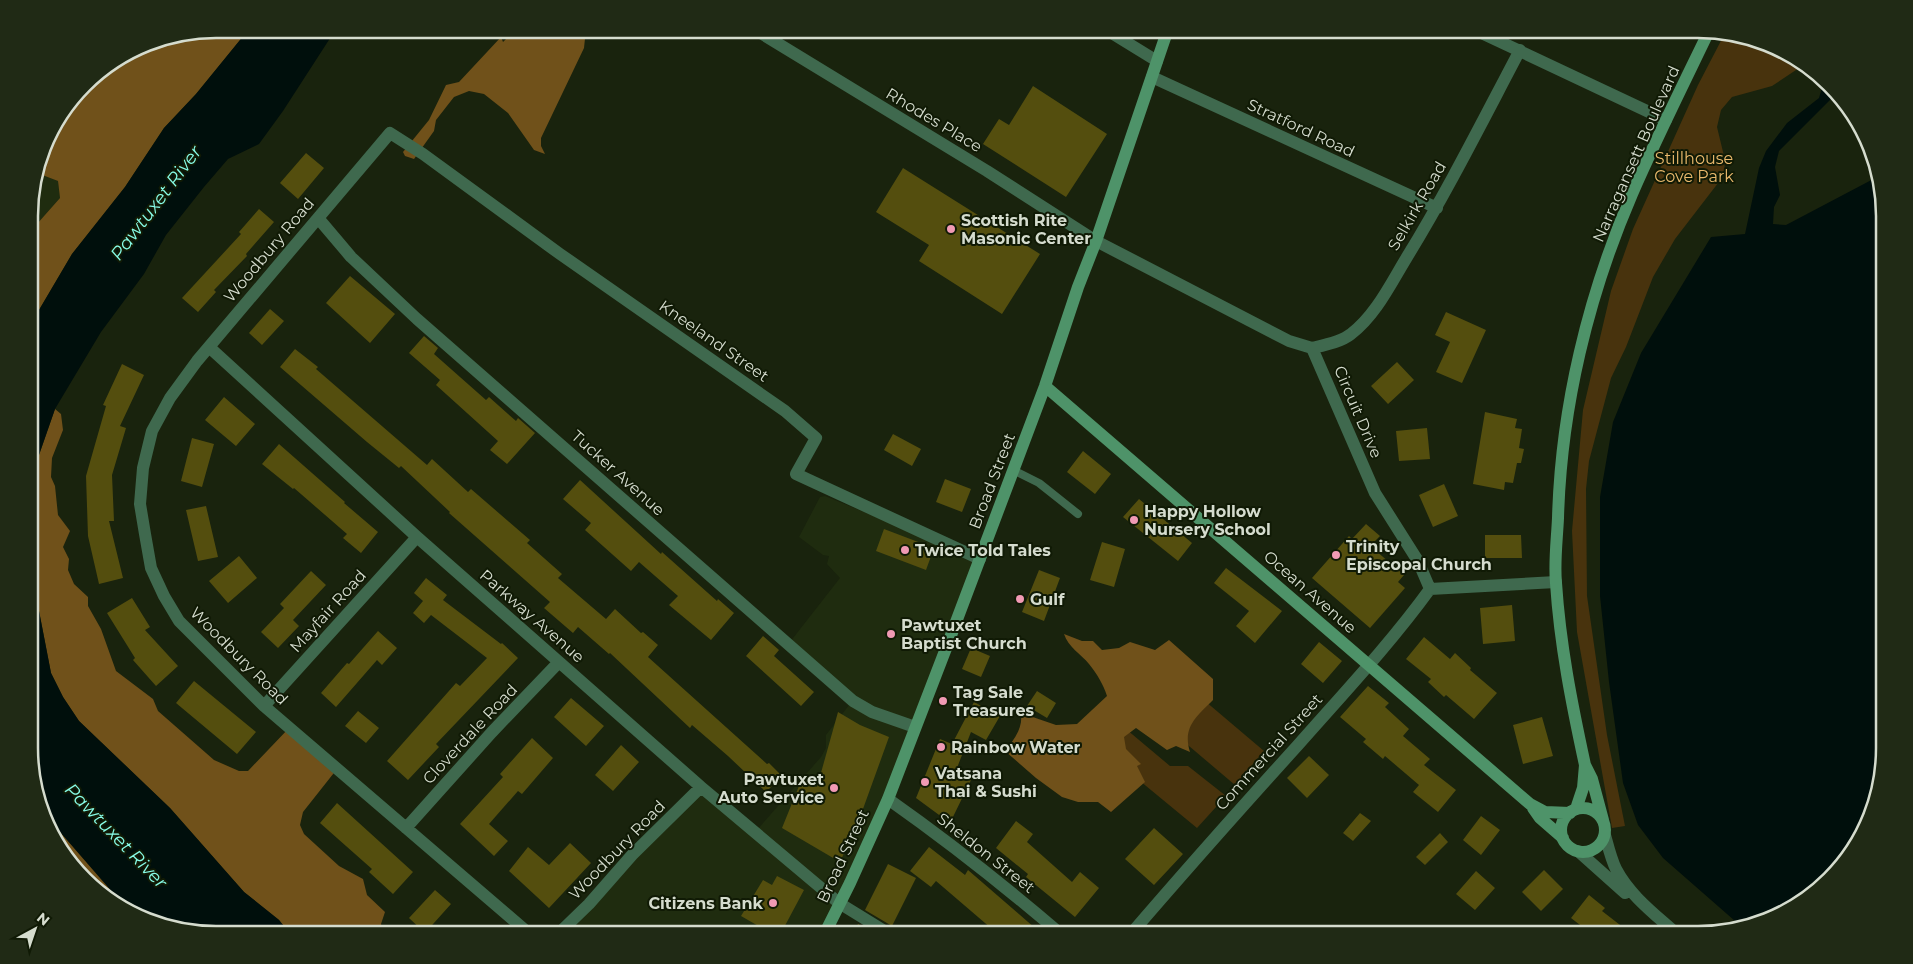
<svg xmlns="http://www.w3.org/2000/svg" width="1913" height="964" viewBox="0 0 1913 964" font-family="Montserrat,sans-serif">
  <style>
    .built { fill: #1f2c0f }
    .green { fill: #48330d }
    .forest { fill: #70511a }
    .water { fill: #000f0c }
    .building { fill: #544e0e }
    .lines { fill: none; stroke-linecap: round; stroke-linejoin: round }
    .lane { stroke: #3f694e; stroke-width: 8 }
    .street { stroke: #3f694e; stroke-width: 12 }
    .secondary { stroke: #4e9369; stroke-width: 12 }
    .poi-dot { fill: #f19ab4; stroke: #101a05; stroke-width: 2 }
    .labels { text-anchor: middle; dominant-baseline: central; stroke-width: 4; stroke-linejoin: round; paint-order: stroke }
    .street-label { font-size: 16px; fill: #d5dcce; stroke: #101a05 }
    .park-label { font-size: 16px; fill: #ebba6d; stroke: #101a05 }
    .poi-label { font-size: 16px; font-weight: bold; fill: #d5dcce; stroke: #101a05; text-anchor: start }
    .water-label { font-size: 18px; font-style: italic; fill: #88fde9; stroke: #101a05 }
    .rim { fill: none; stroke: #d5dcce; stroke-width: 2.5 }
  </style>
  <rect width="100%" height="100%" fill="#19230d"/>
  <!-- built -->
  <path class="built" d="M37 173 58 181 60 198 29 233V203Z
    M825 496 979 559 980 563 825 935H557L702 787 757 830 821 757 826 748V735L853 700 790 642 840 578 827 564 829 556 823 555 799 537 820 497Z"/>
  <!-- green -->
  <path class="green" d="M1724 35 1780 48 1802 66 1772 86 1732 97 1721 110 1717 127 1724 156 1725 174 1675 239 1653 277 1626 347 1611 378 1589 461 1586 489 1587 596 1607 735 1625 826 1612 828 1577 632 1572 531 1583 410 1611 291 1633 229 1698 85Z
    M1205 701 1264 751 1235 785 1176 735Z
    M1120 724 1170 766H1188L1226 796 1197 828 1100 748Z"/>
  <!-- forest -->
  <path class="forest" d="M215 29H249L196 94 164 128 125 187 72 254 29 327V233L60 198 58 181 37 173 48 133 92 75 144 43Z
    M516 29H586L584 48 541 138V146L545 154 534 150 508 113 484 94 469 91 454 97 436 120 434 131 414 159 405 156 403 152 429 120 446 85 459 82 501 37 503 42Z
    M55 409 61 414 63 430 52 458 51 477 55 486 58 515 70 531 63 547 69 559 68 570 74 584 88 597V606L101 629 116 671 153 699 158 711 214 760 239 771H248L290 727 337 769 303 812 300 825 304 834 339 866 363 879 367 895 385 912 381 924 384 935H291L279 920 244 892 170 808 79 721 63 697 51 673 33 580 30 551V498L32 475Z
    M1064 634 1082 641H1093L1102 650 1119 648 1130 642 1155 650 1169 640 1213 679V700C1197 716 1182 727 1190 752L1176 746 1167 750 1136 728 1124 737 1126 749 1141 764 1137 766 1145 782 1111 812 1098 802H1078L1062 797 1036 778 1005 751C1014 739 1023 729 1021 713L1056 725 1077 724 1107 696C1103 684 1097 674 1089 664 1081 654 1068 647 1064 634Z
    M40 809 111 889 128 912 67 862 43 820Z"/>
  <!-- water -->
  <path class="water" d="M249 29H336L283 111 259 144 228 159 204 187 166 235 144 274 101 332 55 409 32 475 30 498 29 327 72 254 125 187 164 128 196 94Z
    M1823 84 1836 94 1779 151 1775 167 1780 195 1774 207 1773 224 1786 225 1879 176 1883 191 1884 749 1865 831 1838 871 1802 904 1757 925 1743 928 1663 858 1638 825 1623 783 1609 682 1600 596V497L1613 422 1641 353 1711 237 1745 234 1759 168 1766 151 1787 123 1819 98Z
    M30 551 33 580 51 673 63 697 79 721 170 808 244 892 279 920 291 935H215L133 916 40 809 30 773Z"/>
  <!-- building -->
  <path class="building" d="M1033 86 1107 134 1066 197 983 144 999 119 1009 125Z
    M306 153 324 168 298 199 280 183Z
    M903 168 1040 254 1002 314 919 261 929 245 876 212Z
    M259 209 274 222 246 254 247 256 214 290 216 292 198 312 182 298 241 234 239 232Z
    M350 276 395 314 370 343 326 303Z
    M270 309 284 321 262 345 249 333Z
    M1446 312 1486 330 1462 383 1436 372 1450 342 1435 335Z
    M424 336 438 348 434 354 486 400 489 397 516 421 518 418 535 433 507 464 490 450 498 441 436 385 440 380 409 353Z
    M295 349 318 367 316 369 427 465 432 459 468 492 471 489 530 540 527 543 562 574 558 578 606 619 615 609 641 633 643 632 658 645 648 657 767 764 769 763 782 776 766 792 728 756 692 725 690 728 610 653 609 654 578 627 573 633 544 608 550 602 449 513 450 512 401 466 399 468 367 442 280 367Z
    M1397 362 1414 380 1388 404 1371 386Z
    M122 364 144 375 120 426 126 428 112 475 114 521H109L123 578 99 584 88 536 86 476 106 406 103 405Z
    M224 397 255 424 236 446 205 420Z
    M1485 412 1517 419 1515 428 1522 429 1519 448 1524 449 1521 463H1517L1513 483 1505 482 1504 490 1473 484Z
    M1427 428 1430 459 1399 461 1396 431Z
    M893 434 921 449 912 466 884 450Z
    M192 438 214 444 202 487 181 481Z
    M279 444 345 502 344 503 378 532 361 553 343 538 347 534 294 488 293 489 262 464Z
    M1083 451 1111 474 1095 494 1067 472Z
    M945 479 971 489 962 512 936 502Z
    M580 480 661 554 662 552 717 601 718 599 734 613 711 640 669 605 678 596 639 562 631 571 585 530 591 523 563 499Z
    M1444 484 1458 516 1433 527 1419 495Z
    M1139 499 1192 543 1178 561 1123 517Z
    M206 506 218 557 198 561 186 510Z
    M1366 524 1380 536 1374 542 1379 545 1375 550 1404 575 1398 582 1405 588 1370 628 1312 578 1349 536 1352 539Z
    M884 529 934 548 926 570 876 551Z
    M1485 535H1521L1522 558H1485Z
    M1102 542 1125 549 1114 587 1090 580Z
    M239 556 257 578 228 603 209 581Z
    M1226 568 1282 611 1255 643 1236 626 1249 611 1214 583Z
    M1039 570 1060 578 1044 621 1022 612Z
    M311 571 326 585 293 620 299 626 278 648 261 632 284 608 280 604Z
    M426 578 447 595 443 600 501 644 502 643 518 658 436 744 439 747 408 780 387 761 456 683 460 686 487 658 431 615 424 623 413 613 423 601 414 593Z
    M132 598 150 627 145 630 178 666 156 686 133 660 135 658 107 613Z
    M1512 605 1515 641 1483 644 1480 608Z
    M378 631 397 648 382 665 377 660 336 707 321 693 347 663 349 664Z
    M763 636 779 650 774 656 814 692 801 706 746 656Z
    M1424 637 1450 659 1455 653 1471 668 1470 670 1497 693 1474 719 1446 695 1444 697 1428 682 1431 679 1406 659Z
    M1319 642 1342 661 1323 683 1301 664Z
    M971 648 990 656 981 677 962 669Z
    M194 681 256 732 237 754 176 703Z
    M1368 686 1389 703 1385 707 1409 729 1403 736 1430 759 1424 765 1456 790 1438 812 1413 792 1419 785 1385 756 1383 759 1363 742 1366 739 1340 717Z
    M1037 691 1056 703 1047 718 1027 706Z
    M571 698 604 726 586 746 554 717Z
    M974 702 1000 716 986 740 971 732 955 773 972 778 950 823 916 798 940 739 952 744Z
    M358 711 379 728 366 743 345 726Z
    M838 712 860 725 889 737 859 820 840 862 782 828 801 781 817 787Z
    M1542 717 1553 756 1523 764 1513 725Z
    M532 738 553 758 522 794 518 791 489 824 508 841 494 856 460 824 503 777 500 774Z
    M621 745 639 762 613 791 595 775Z
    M1309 756 1329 775 1307 798 1287 778Z
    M337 803 413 872 393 894 369 872 372 869 320 823Z
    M1360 813 1371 821 1353 841 1343 833Z
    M1481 816 1500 830 1481 855 1463 840Z
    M1016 821 1033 834 1027 842 1072 882 1080 872 1099 888 1075 917 1026 877 1028 874 996 848Z
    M1154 828 1183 854 1154 885 1125 859Z
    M1440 833 1448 842 1425 865 1416 857Z
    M570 843 591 863 549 908 509 871 528 847 549 865Z
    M929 847 965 875 968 870 1043 935H999L936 881 931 887 910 871Z
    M888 864 916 878 892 926 865 910Z
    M1544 870 1563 889 1541 911 1522 892Z
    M1476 871 1495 888 1475 910 1456 894Z
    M777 876 804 890 780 935H774L741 916 763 880 772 885Z
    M435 890 451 904 425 933 409 918Z
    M1589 895 1605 908 1602 911 1633 935H1593L1571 918Z
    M858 924 876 935H853Z"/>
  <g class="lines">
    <!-- lane -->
    <path class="lane" d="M1013 470 1039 483 1078 514"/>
    <!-- street -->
    <path class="street" d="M754 29 987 171 1096 241 1289 341 1312 348 1375 493 1418 561 1430 589 1556 582
      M1105 29 1157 61
      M1473 29 1666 120
      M1152 77 1437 208
      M318 218 351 257 417 319 853 701 872 712 915 727
      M209 347 417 537 701 787 839 903 891 935
      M1312 348C1325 345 1341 342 1351 334 1376 315 1391 283 1407 257 1448 190 1483 120 1520 50
      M264 706 417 537
      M888 799C949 842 1006 887 1062 935
      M406 828 492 732 559 662
      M1605 835C1608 846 1611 859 1616 869 1630 896 1656 915 1678 935
      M1578 851 1625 893
      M534 935 525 930 264 706 179 621 164 596 151 568 145 534 140 504 143 468 152 431 170 398 197 361 390 133 423 154 560 254 785 411 816 438 796 474 980 559
      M557 935 589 904 632 855 701 787
      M1130 935C1185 871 1241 808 1298 745 1343 694 1390 644 1430 589"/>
    <!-- secondary -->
    <path class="secondary" d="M1045 386 1530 804 1545 812 1570 813
      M1533 808 1540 818 1563 838
      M1561 830a22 22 0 1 1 44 0a22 22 0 1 1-44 0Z
      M1576 809 1583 788 1585 765
      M1603 820 1592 779 1585 765C1572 705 1560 645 1556 583 1554 562 1557 540 1558 518 1561 408 1588 296 1632 194 1656 139 1683 85 1709 31
      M824 935 850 883 888 799 950 638 1045 386 1078 287 1096 241 1168 29"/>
  </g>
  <!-- markers -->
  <g class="poi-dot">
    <circle cx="951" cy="229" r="5"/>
    <circle cx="1134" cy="520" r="5"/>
    <circle cx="905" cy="550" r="5"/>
    <circle cx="1336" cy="555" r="5"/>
    <circle cx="1020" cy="599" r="5"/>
    <circle cx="891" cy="634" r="5"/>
    <circle cx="943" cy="701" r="5"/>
    <circle cx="941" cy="747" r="5"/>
    <circle cx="925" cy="782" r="5"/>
    <circle cx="834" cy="788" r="5"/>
    <circle cx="773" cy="903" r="5"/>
  </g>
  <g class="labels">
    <!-- street labels -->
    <g class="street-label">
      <text transform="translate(934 120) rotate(31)">Rhodes Place</text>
      <text transform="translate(1301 128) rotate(25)">Stratford Road</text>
      <text transform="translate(1636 154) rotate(-66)">Narragansett Boulevard</text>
      <text transform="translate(1417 206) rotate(-60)">Selkirk Road</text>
      <text transform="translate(269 250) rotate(-50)">Woodbury Road</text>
      <text transform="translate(714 341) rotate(35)">Kneeland Street</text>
      <text transform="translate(1358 412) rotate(67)">Circuit Drive</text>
      <text transform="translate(618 473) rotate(42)">Tucker Avenue</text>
      <text transform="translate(992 481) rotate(-69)">Broad Street</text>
      <text transform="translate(1310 592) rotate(41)">Ocean Avenue</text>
      <text transform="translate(328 611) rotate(-48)">Mayfair Road</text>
      <text transform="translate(532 616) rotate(41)">Parkway Avenue</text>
      <text transform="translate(239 656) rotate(45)">Woodbury Road</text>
      <text transform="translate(470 734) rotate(-47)">Cloverdale Road</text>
      <text transform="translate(1269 752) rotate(-48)">Commercial Street</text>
      <text transform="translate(617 850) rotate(-46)">Woodbury Road</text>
      <text transform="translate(986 853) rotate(38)">Sheldon Street</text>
      <text transform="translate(843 856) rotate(-65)">Broad Street</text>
    </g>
    <!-- park labels -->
    <g class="park-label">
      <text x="1694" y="158">Stillhouse<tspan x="1694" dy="18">Cove Park</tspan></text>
    </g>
    <!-- poi labels -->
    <g class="poi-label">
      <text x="961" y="220">Scottish Rite<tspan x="961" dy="18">Masonic Center</tspan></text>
      <text x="1144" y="511">Happy Hollow<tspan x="1144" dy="18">Nursery School</tspan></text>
      <text x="1346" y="546">Trinity<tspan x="1346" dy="18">Episcopal Church</tspan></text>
      <text x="915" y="550">Twice Told Tales</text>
      <text x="1030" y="599">Gulf</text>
      <text x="901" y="625">Pawtuxet<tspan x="901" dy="18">Baptist Church</tspan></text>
      <text x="953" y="692">Tag Sale<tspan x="953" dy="18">Treasures</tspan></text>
      <text x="951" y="747">Rainbow Water</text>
      <text x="935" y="773">Vatsana<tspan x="935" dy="18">Thai &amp; Sushi</tspan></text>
      <text x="824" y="779" text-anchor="end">Pawtuxet<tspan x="824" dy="18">Auto Service</tspan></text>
      <text x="763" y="903" text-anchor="end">Citizens Bank</text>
    </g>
    <!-- water labels -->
    <g class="water-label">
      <text transform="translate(156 203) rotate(-53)">Pawtuxet River</text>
      <text transform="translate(116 836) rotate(46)">Pawtuxet River</text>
    </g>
  </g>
  <!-- crop -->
  <path d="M0 0H1913V964H0ZM216 38H1698A178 178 0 0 1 1876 216V748A178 178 0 0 1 1698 926H216A178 178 0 0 1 38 748V216A178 178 0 0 1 216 38Z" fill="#202a15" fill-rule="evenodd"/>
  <path class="rim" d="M216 38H1698A178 178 0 0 1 1876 216V748A178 178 0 0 1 1698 926H216A178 178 0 0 1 38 748V216A178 178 0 0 1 216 38Z"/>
  <!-- north arrow -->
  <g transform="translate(35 929) rotate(40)" stroke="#101a05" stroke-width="4" paint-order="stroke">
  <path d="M0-4L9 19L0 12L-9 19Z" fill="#d5dcce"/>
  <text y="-8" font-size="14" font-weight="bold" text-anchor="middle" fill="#d5dcce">N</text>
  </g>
</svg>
